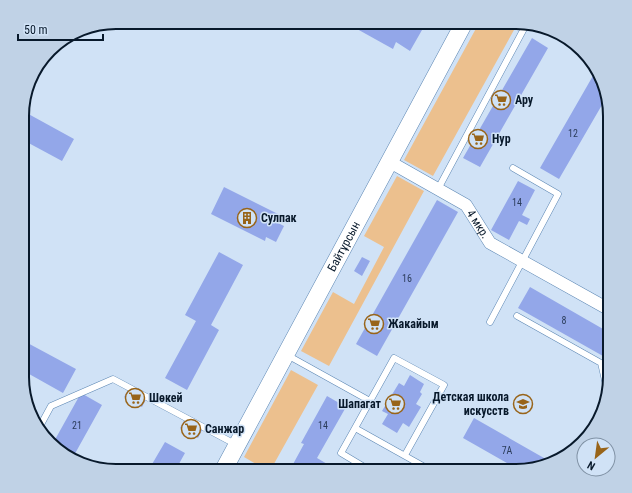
<svg xmlns="http://www.w3.org/2000/svg" width="632" height="493" viewBox="0 0 632 493" font-family="'Roboto Condensed',sans-serif">
  <style>
    .green { fill: #ecc08e }
    .building { fill: #93a7e9 }
    .lines { fill: none; stroke-linecap: round; stroke-linejoin: round }
    .lane-casing { stroke: #5b86b3; stroke-width: 7 }
    .street-casing { stroke: #5b86b3; stroke-width: 13 }
    .secondary-casing { stroke: #5b86b3; stroke-width: 18 }
    .lane { stroke: #fff; stroke-width: 6 }
    .street { stroke: #fff; stroke-width: 12 }
    .secondary { stroke: #fff; stroke-width: 17 }
    .labels { text-anchor: middle; dominant-baseline: central; stroke-width: 3; stroke-linejoin: round; paint-order: stroke }
    .number-label { font-size: 10px; fill: #2b3c5a }
    .poi-label { font-size: 12px; font-weight: bold; fill: #08192b; stroke: #d0e2f6; text-anchor: start }
    .street-label { font-size: 12px; fill: #08192b; stroke: #d0e2f6 }
    .rim { fill: none; stroke: #08192b; stroke-width: 2 }
  </style>
  <rect width="100%" height="100%" fill="#d0e2f6"/>
  <!-- green -->
  <path class="green" d="M501 22 514 30 433 176 404 160 479 23Z
    M397 176 424 191 329 366 301 351 333 292 354 304 384 247 364 236Z
    M291 370 318 385 270 471H268L244 457Z"/>
  <!-- building -->
  <path class="building" d="M426 23 410 51 396 42 393 49 348 24H391L398 28 401 24Z
    M532 38 548 48 480 167 463 158Z
    M594 74 601 78 606 98 559 179 540 168Z
    M23 111 74 139 62 161 23 140Z
    M518 181 535 190 522 215 530 219 527 225 519 221 509 240 491 230Z
    M224 187 278 214 274 221 284 226 276 242 266 237 265 241 211 214Z
    M437 200 458 212 377 356 356 344Z
    M23 214 28 216 23 226Z
    M219 252 243 265 211 325 219 330 187 390 165 378 196 321 185 315Z
    M362 257 370 261 362 276 354 271Z
    M530 287 610 333V360L518 308Z
    M22 340 76 369 63 393 22 370Z
    M410 375 424 384 420 392 422 394 416 404 421 407 409 427 403 423 397 433 382 424 388 414 382 411 399 383 404 386Z
    M128 390 146 399 142 407 124 397Z
    M81 393 102 405 72 459 52 445Z
    M327 396 346 407 317 458 339 471H300L292 466 304 444 301 443Z
    M474 418 551 462 549 464 519 470 463 438Z
    M184 421 202 430 198 438 180 428Z
    M165 442 185 453 175 471H148Z"/>
  <g class="lines">
    <defs>
      <path id="lane" d="M438 189 527 23
        M517 316 601 363 607 389
        M490 322 558 194 513 168
        M287 355 370 401
        M39 428 51 406 113 379 235 444
        M355 428 341 453 371 471
        M405 455 444 385 394 358 355 428 432 471"/>
      <g id="street">
        <path id="s1" d="M390 162 466 205 490 243 610 310"/>
      </g>
      <g id="secondary">
        <path id="s2" d="M223 471 464 23"/>
      </g>
    </defs>
    <!-- lane casing -->
    <use href="#lane" class="lane-casing"/>
    <!-- street casing -->
    <use href="#street" class="street-casing"/>
    <!-- secondary casing -->
    <use href="#secondary" class="secondary-casing"/>
    <!-- lane -->
    <use href="#lane" class="lane"/>
    <!-- street -->
    <use href="#street" class="street"/>
    <!-- secondary -->
    <use href="#secondary" class="secondary"/>
  </g>
  <!-- icons -->
  <defs>
    <symbol id="supermarket-ring" viewBox="-11 -11 22 22"><circle r="9.5" fill="#d0e2f6" stroke="#986419" stroke-width="1.5"/><path d="M-6-5.5h2.5l.6 2H6L4.5 2H-2.5L-4.4-4H-6ZM-1.5 3.2a1.3 1.3 0 1 0 .1 0ZM3 3.2a1.3 1.3 0 1 0 .1 0Z" fill="#986419"/></symbol>
    <symbol id="building-ring" viewBox="-11 -11 22 22"><circle r="9.5" fill="#d0e2f6" stroke="#986419" stroke-width="1.5"/><path d="M-4-6H4V6H1V3H-1V6H-4ZM-2.5-4.3h1.7v1.8h-1.7ZM.8-4.3h1.7v1.8H.8ZM-2.5-1h1.7V.8h-1.7ZM.8-1h1.7V.8H.8Z" fill="#986419"/></symbol>
    <symbol id="school-ring" viewBox="-11 -11 22 22"><circle r="9.5" fill="#d0e2f6" stroke="#986419" stroke-width="1.5"/><path d="M0-5L7-2L0 1L-7-2ZM-4 1L0 2.5L4 1V4Q0 6-4 4Z" fill="#986419"/></symbol>
  </defs>
  <g fill-rule="evenodd">
    <use href="#supermarket-ring" x="490" y="89" width="22" height="22"/>
    <use href="#supermarket-ring" x="467" y="128" width="22" height="22"/>
    <use href="#building-ring" x="236" y="207" width="22" height="22"/>
    <use href="#supermarket-ring" x="363" y="313" width="22" height="22"/>
    <use href="#supermarket-ring" x="124" y="387" width="22" height="22"/>
    <use href="#supermarket-ring" x="384" y="393" width="22" height="22"/>
    <use href="#school-ring" x="512" y="393" width="22" height="22"/>
    <use href="#supermarket-ring" x="180" y="418" width="22" height="22"/>
  </g>
  <g class="labels">
    <!-- number labels -->
    <g class="number-label">
      <text x="573" y="133">12</text>
      <text x="517" y="202">14</text>
      <text x="407" y="278">16</text>
      <text x="564" y="320">8</text>
      <text x="77" y="425">21</text>
      <text x="323" y="425">14</text>
      <text x="507" y="450">7А</text>
    </g>
    <!-- poi labels -->
    <g class="poi-label">
      <text x="515" y="100">Ару</text>
      <text x="492" y="139">Нур</text>
      <text x="261" y="218">Сулпак</text>
      <text x="388" y="324">Жакайым</text>
      <text x="509" y="397" text-anchor="end">Детская школа<tspan x="509" dy="14">искусств</tspan></text>
      <text x="149" y="398">Шөкей</text>
      <text x="381" y="404" text-anchor="end">Шапагат</text>
      <text x="205" y="429">Санжар</text>
    </g>
    <!-- street labels -->
    <g class="street-label">
      <text stroke="none"><textPath href="#s1" startOffset="110">4 мкр.</textPath></text>
      <text stroke="none"><textPath href="#s2" startOffset="255">Байтұрсын</textPath></text>
    </g>
  </g>
  <!-- crop -->
  <path d="M0 0H632V493H0ZM116 29H516A87 87 0 0 1 603 116V377A87 87 0 0 1 516 464H116A87 87 0 0 1 29 377V116A87 87 0 0 1 116 29Z" fill="#c0d2e6" fill-rule="evenodd"/>
  <path class="rim" d="M116 29H516A87 87 0 0 1 603 116V377A87 87 0 0 1 516 464H116A87 87 0 0 1 29 377V116A87 87 0 0 1 116 29Z"/>
  <!-- north arrow -->
  <g transform="translate(596 457) rotate(209)"><circle r="19" fill="#d0e2f6" stroke="#8092a5"/>
  <path d="M0-3L7 15L0 10L-7 15Z" fill="#986419"/>
  <text y="-6" font-size="11" font-weight="bold" text-anchor="middle" fill="#08192b">N</text>
  </g>
  <!-- scale -->
  <path d="M18 34v6h85v-6" fill="none" stroke="#08192b" stroke-width="2"/>
  <text x="24" y="34" font-size="12" fill="#08192b" stroke="#d0e2f6" stroke-width="3" paint-order="stroke">50 m</text>
</svg>
